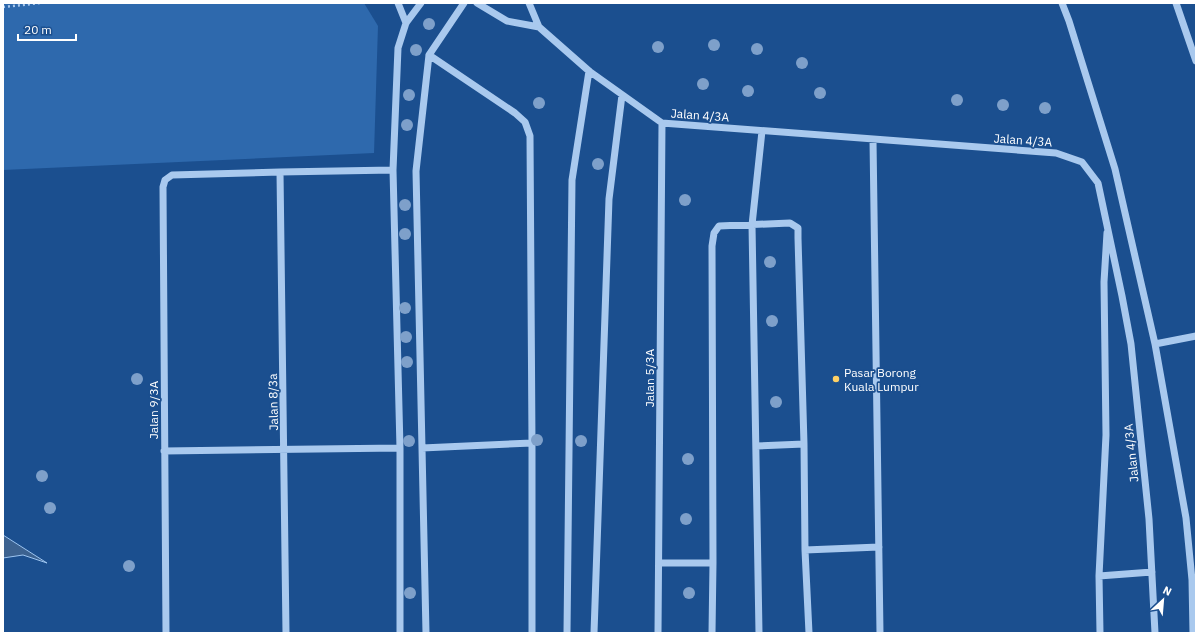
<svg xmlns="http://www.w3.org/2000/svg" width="1199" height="636" viewBox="0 0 1199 636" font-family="'IBM Plex Sans',sans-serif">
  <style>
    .green { fill: #2e69ad }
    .water { fill: #3c6290; stroke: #9cc4f0 }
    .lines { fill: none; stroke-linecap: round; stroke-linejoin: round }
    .path { stroke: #a9c9ee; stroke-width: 2.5; stroke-dasharray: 2 3; stroke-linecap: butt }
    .minor { stroke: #a9c9ee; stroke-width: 7 }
    .tree { fill: #7ea0ca }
    .poi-dot { fill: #ffd166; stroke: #1b4f8f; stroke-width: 1.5 }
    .labels { text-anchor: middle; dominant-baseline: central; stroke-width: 3.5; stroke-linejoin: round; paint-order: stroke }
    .street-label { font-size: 12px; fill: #fff; stroke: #1b4f8f }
    .poi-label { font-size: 12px; fill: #fff; stroke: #1b4f8f; text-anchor: start }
  </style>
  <rect width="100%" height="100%" fill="#1b4f8f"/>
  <!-- green -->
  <path class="green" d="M3 3H364L378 26 374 153 3 170Z"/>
  <!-- water -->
  <path class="water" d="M3 535 47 563 23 555 3 558Z"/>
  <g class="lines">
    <!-- path -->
    <path class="path" d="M3 7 41 3"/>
    <!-- minor -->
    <path class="minor" d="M398 3 406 23
      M477 3 507 21 539 27 589 71 662 123 1056 153 1082 162 1098 183 1122 296 1131 344 1149 519 1155 633
      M529 3 539 27
      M1062 3 1069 21 1115 169 1155 344 1186 518 1192 580 1193 633
      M1176 3 1196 61
      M429 55 515 113 525 122 530 136 532 443V633
      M873 140 880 633
      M280 172 286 633
      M1155 344 1196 336
      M756 446 804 444
      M422 448 532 443
      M164 451 400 448
      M805 550 879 547
      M659 563H713L712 633
      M713 563 712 246 714 233 719 226 790 223 798 228V238L804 444 805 550 809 633
      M1099 576 1152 572
      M166 633 163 187 165 180 172 175 280 172 393 170
      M400 633V448L393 170 398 48 406 23 421 3
      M426 633 416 171 429 55 464 3
      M567 633 572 180 589 71
      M594 633 609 199 622 95
      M658 633 662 123
      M759 633 752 225 762 131
      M1100 633 1099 576 1106 435 1104 282 1107 233"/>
  </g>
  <!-- trees -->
  <g class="tree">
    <circle cx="429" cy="24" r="6"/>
    <circle cx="714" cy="45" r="6"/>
    <circle cx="658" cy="47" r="6"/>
    <circle cx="757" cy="49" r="6"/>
    <circle cx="416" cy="50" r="6"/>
    <circle cx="802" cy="63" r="6"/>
    <circle cx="703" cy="84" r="6"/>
    <circle cx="748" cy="91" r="6"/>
    <circle cx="820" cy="93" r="6"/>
    <circle cx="409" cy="95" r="6"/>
    <circle cx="957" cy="100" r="6"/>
    <circle cx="539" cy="103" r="6"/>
    <circle cx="1003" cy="105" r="6"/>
    <circle cx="1045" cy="108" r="6"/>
    <circle cx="407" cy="125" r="6"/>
    <circle cx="598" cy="164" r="6"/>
    <circle cx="685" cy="200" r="6"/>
    <circle cx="405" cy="205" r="6"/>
    <circle cx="405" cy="234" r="6"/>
    <circle cx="770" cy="262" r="6"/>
    <circle cx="405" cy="308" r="6"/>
    <circle cx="772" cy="321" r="6"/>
    <circle cx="406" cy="337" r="6"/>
    <circle cx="407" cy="362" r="6"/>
    <circle cx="137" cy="379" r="6"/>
    <circle cx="776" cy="402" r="6"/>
    <circle cx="537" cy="440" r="6"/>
    <circle cx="409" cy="441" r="6"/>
    <circle cx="581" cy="441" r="6"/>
    <circle cx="688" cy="459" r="6"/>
    <circle cx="42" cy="476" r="6"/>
    <circle cx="50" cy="508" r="6"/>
    <circle cx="686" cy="519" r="6"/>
    <circle cx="129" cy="566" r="6"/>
    <circle cx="410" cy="593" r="6"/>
    <circle cx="689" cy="593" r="6"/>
  </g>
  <!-- markers -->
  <circle class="poi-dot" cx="836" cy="379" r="4"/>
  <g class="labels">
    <!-- street labels -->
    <g class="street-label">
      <text transform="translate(700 115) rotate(4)">Jalan 4/3A</text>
      <text transform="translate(1023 140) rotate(4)">Jalan 4/3A</text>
      <text transform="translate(649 378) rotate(-90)">Jalan 5/3A</text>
      <text transform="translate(273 402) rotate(-91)">Jalan 8/3a</text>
      <text transform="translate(153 410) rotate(-90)">Jalan 9/3A</text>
      <text transform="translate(1131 453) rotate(-96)">Jalan 4/3A</text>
    </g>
    <!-- poi labels -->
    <g class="poi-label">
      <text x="844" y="372">Pasar Borong<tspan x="844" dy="14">Kuala Lumpur</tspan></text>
    </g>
  </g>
  <!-- border -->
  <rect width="1199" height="636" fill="none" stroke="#ffffff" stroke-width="8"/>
  <!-- north arrow -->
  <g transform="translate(1163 600) rotate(26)" stroke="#1b4f8f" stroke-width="3" paint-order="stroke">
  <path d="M0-3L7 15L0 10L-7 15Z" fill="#ffffff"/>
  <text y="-6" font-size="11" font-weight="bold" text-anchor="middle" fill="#ffffff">N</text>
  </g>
  <!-- scale -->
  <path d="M18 34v6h58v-6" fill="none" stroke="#ffffff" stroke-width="2"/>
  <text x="24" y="34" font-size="12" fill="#ffffff" stroke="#1b4f8f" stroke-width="3" paint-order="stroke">20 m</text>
</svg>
